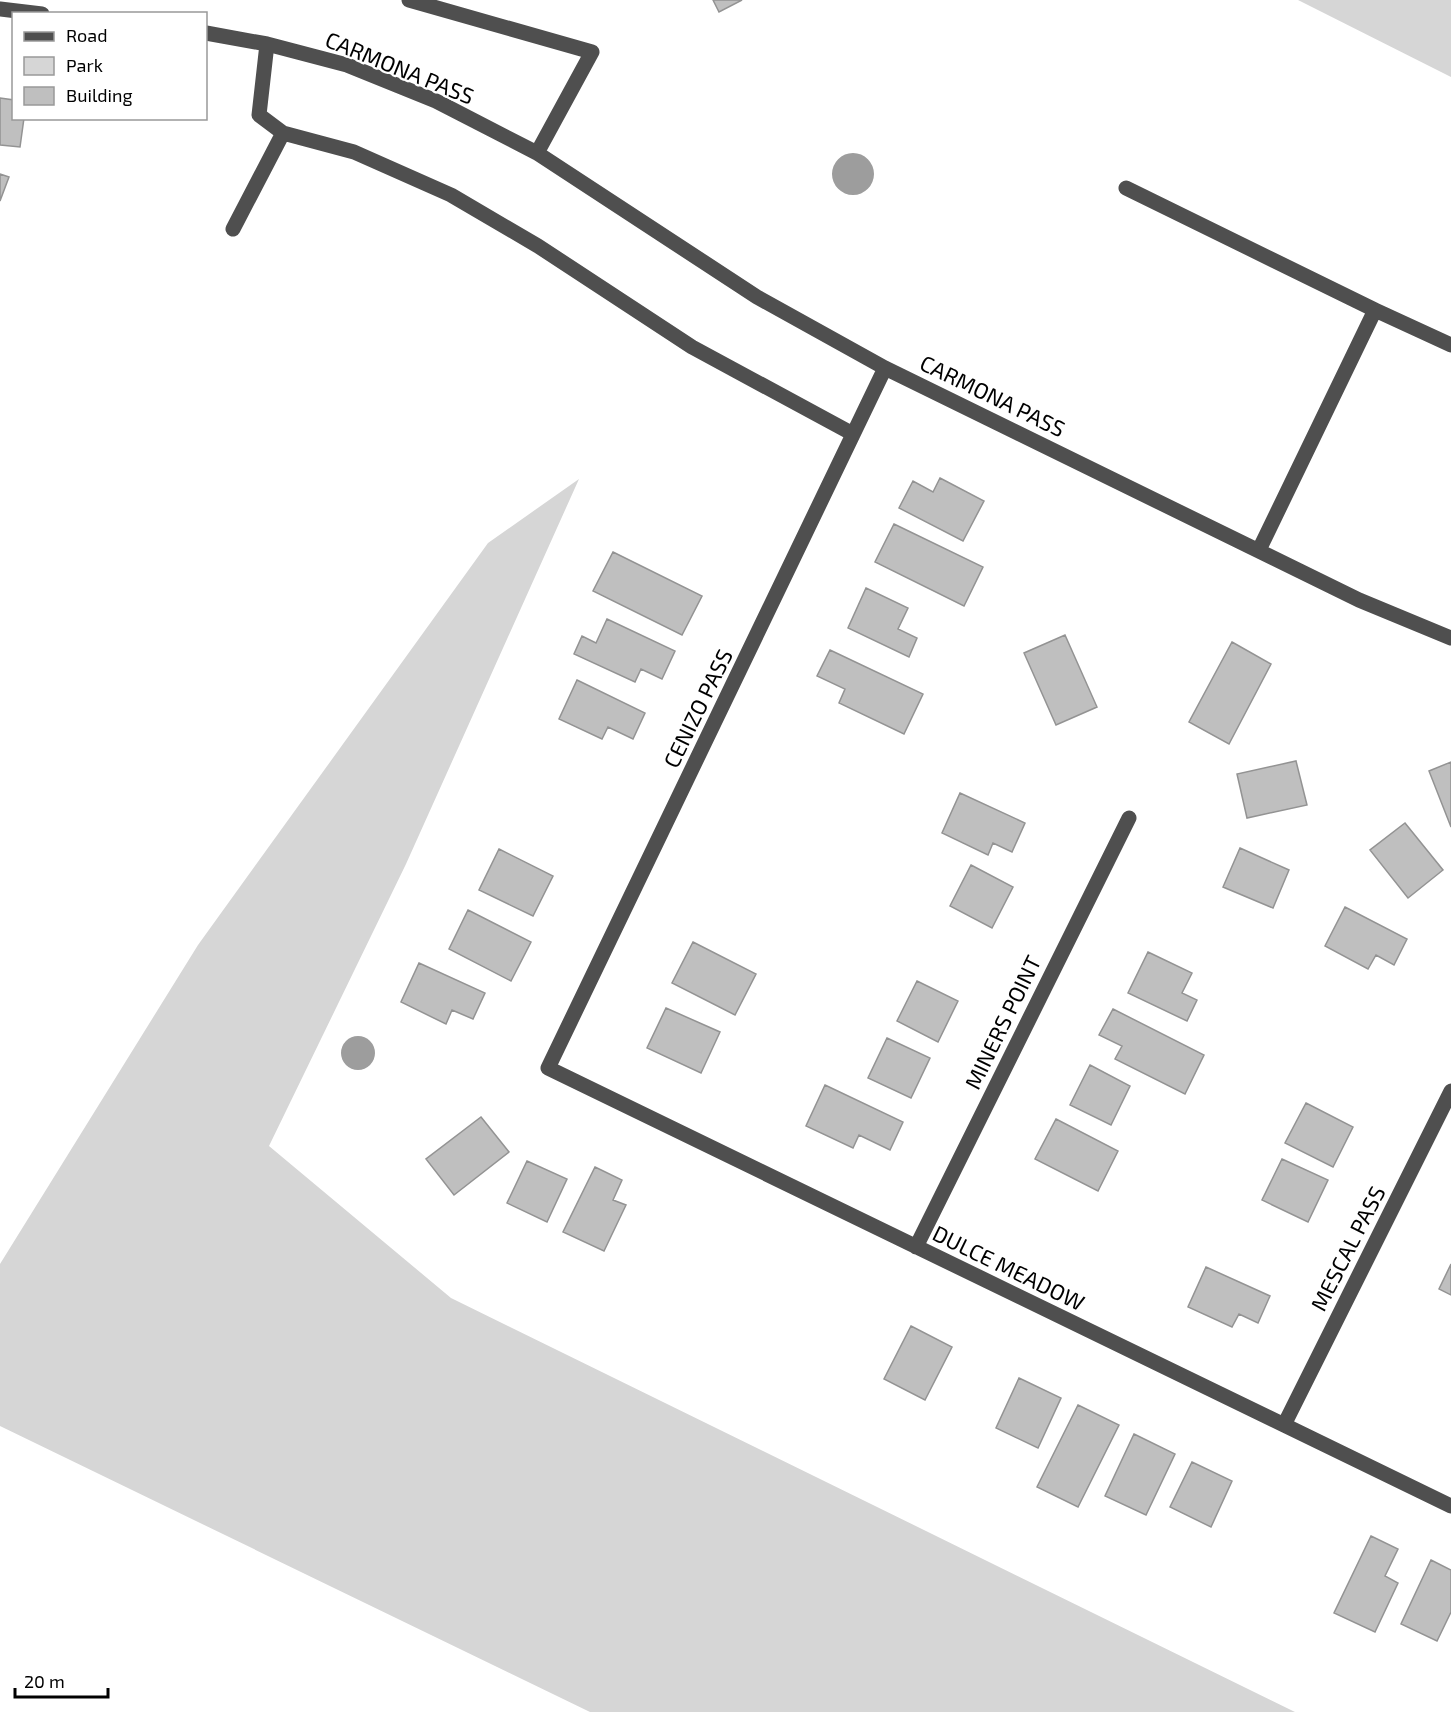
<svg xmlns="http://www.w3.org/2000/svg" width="1451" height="1712" viewBox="0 0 1451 1712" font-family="'Exo 2',sans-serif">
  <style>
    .green { fill: #d6d6d6 }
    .water { fill: #9d9d9d }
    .building { fill: #bfbfbf; stroke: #939393; stroke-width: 1.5 }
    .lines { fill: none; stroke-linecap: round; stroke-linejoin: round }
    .minor { stroke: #4f4f4f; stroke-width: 15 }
    .labels { text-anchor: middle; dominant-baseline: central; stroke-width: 4.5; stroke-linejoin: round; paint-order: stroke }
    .street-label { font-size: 22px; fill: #000; stroke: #fff }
  </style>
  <rect width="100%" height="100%" fill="#fff"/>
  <!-- green -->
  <path class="green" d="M1298 0H1451V77Z
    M579 479 406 864 269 1146 451 1298 1295 1712H590L0 1426V1264L198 945 488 543Z"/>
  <!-- water -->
  <path class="water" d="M832 174a21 21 0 1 1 42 0a21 21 0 1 1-42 0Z
    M341 1053a17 17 0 1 1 34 0a17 17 0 1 1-34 0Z"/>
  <!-- building -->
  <path class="building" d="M713 0H742L719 12Z
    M0 98 14 100V118H24L20 147 0 145Z
    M0 174 9 177 0 201Z
    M940 478 984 501 963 541 899 508 913 481 933 492Z
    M894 524 983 567 964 606 875 562Z
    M613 552 702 596 682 635 593 591Z
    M866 588 908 608 898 629 917 638 909 657 848 628Z
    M607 619 675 651 662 679 641 669 635 682 574 654 582 636 596 643Z
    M1065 635 1097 707 1056 725 1024 653Z
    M1232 642 1271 664 1229 744 1189 722Z
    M830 650 923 694 904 734 839 703 845 689 817 676Z
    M577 680 645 713 633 739 608 727 602 739 559 719Z
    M1296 761 1307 805 1247 818 1237 774Z
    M1451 762V827L1429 771Z
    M960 793 1025 823 1012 852 993 843 988 855 942 833Z
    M1405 823 1443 870 1408 898 1370 850Z
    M1240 848 1289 870 1273 908 1223 887Z
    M499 849 553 876 533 916 479 890Z
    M971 865 1013 887 992 928 950 906Z
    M1345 907 1407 939 1394 965 1376 955 1368 969 1325 946Z
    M468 910 531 942 511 981 449 949Z
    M693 942 756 974 735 1015 672 983Z
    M1148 952 1192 973 1182 993 1197 1000 1187 1021 1128 993Z
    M419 963 485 993 473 1019 452 1010 446 1024 401 1002Z
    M917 981 958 1001 938 1042 897 1021Z
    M666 1008 720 1032 701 1073 647 1048Z
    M1113 1009 1204 1055 1185 1094 1115 1059 1122 1046 1099 1035Z
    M887 1038 930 1058 911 1098 868 1078Z
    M1090 1065 1130 1086 1111 1125 1070 1105Z
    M825 1085 903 1122 890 1150 859 1135 853 1148 806 1126Z
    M1306 1103 1353 1127 1333 1167 1285 1143Z
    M481 1117 509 1152 454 1195 426 1159Z
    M1056 1119 1118 1151 1098 1191 1035 1159Z
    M1282 1159 1328 1180 1308 1222 1262 1200Z
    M527 1161 567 1179 547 1222 507 1203Z
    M595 1167 622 1180 613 1200 626 1205 604 1251 563 1232Z
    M1451 1264V1295L1439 1289Z
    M1206 1267 1270 1296 1258 1323 1239 1314 1232 1327 1188 1307Z
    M911 1326 952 1347 925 1400 884 1379Z
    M1019 1378 1061 1398 1038 1448 996 1428Z
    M1078 1405 1119 1425 1078 1507 1037 1487Z
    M1134 1434 1175 1454 1146 1515 1105 1496Z
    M1192 1462 1232 1481 1211 1527 1170 1507Z
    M1371 1536 1398 1549 1385 1576 1398 1583 1375 1632 1334 1613Z
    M1431 1560 1451 1570V1612L1437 1641 1401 1624Z"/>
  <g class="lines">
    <!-- minor -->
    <path class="minor" d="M409 0 592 52 537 153
      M0 9 42 14
      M206 33 267 44 347 65 436 101 537 153 757 297 885 368 1359 600 1451 638
      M267 44 259 115 283 133 354 152 451 195 538 246 692 347 853 434
      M1126 188 1375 310
      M233 229 283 133
      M885 368 548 1068 1451 1506
      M1259 550 1375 310 1451 345
      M916 1247 1129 818
      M1284 1425 1451 1091"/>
  </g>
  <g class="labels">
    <!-- street labels -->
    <g class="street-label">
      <text transform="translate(400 67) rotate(22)">CARMONA PASS</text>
      <text transform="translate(993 395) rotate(26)">CARMONA PASS</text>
      <text transform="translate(697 708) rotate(-64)">CENIZO PASS</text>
      <text transform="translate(1002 1022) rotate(-64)">MINERS POINT</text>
      <text transform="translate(1347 1248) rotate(-63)">MESCAL PASS</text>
      <text transform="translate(1009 1267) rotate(26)">DULCE MEADOW</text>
    </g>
  </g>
  <!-- legend -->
  <rect x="12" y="12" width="195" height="108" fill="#ffffff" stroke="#999999" stroke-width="1.5"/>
  <rect x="24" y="32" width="30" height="9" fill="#4f4f4f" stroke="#999999" stroke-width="1.5"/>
  <text x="66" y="42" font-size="18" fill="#000000">Road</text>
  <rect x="24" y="57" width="30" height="18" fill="#d6d6d6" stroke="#999999" stroke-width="1.5"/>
  <text x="66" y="72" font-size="18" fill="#000000">Park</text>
  <rect x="24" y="87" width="30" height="18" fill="#bfbfbf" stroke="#999999" stroke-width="1.5"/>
  <text x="66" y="102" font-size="18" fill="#000000">Building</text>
  <!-- scale -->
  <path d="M15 1688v9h93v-9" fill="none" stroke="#000000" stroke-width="3"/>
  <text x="24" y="1688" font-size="18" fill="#000000" stroke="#ffffff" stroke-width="4.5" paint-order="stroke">20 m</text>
</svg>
